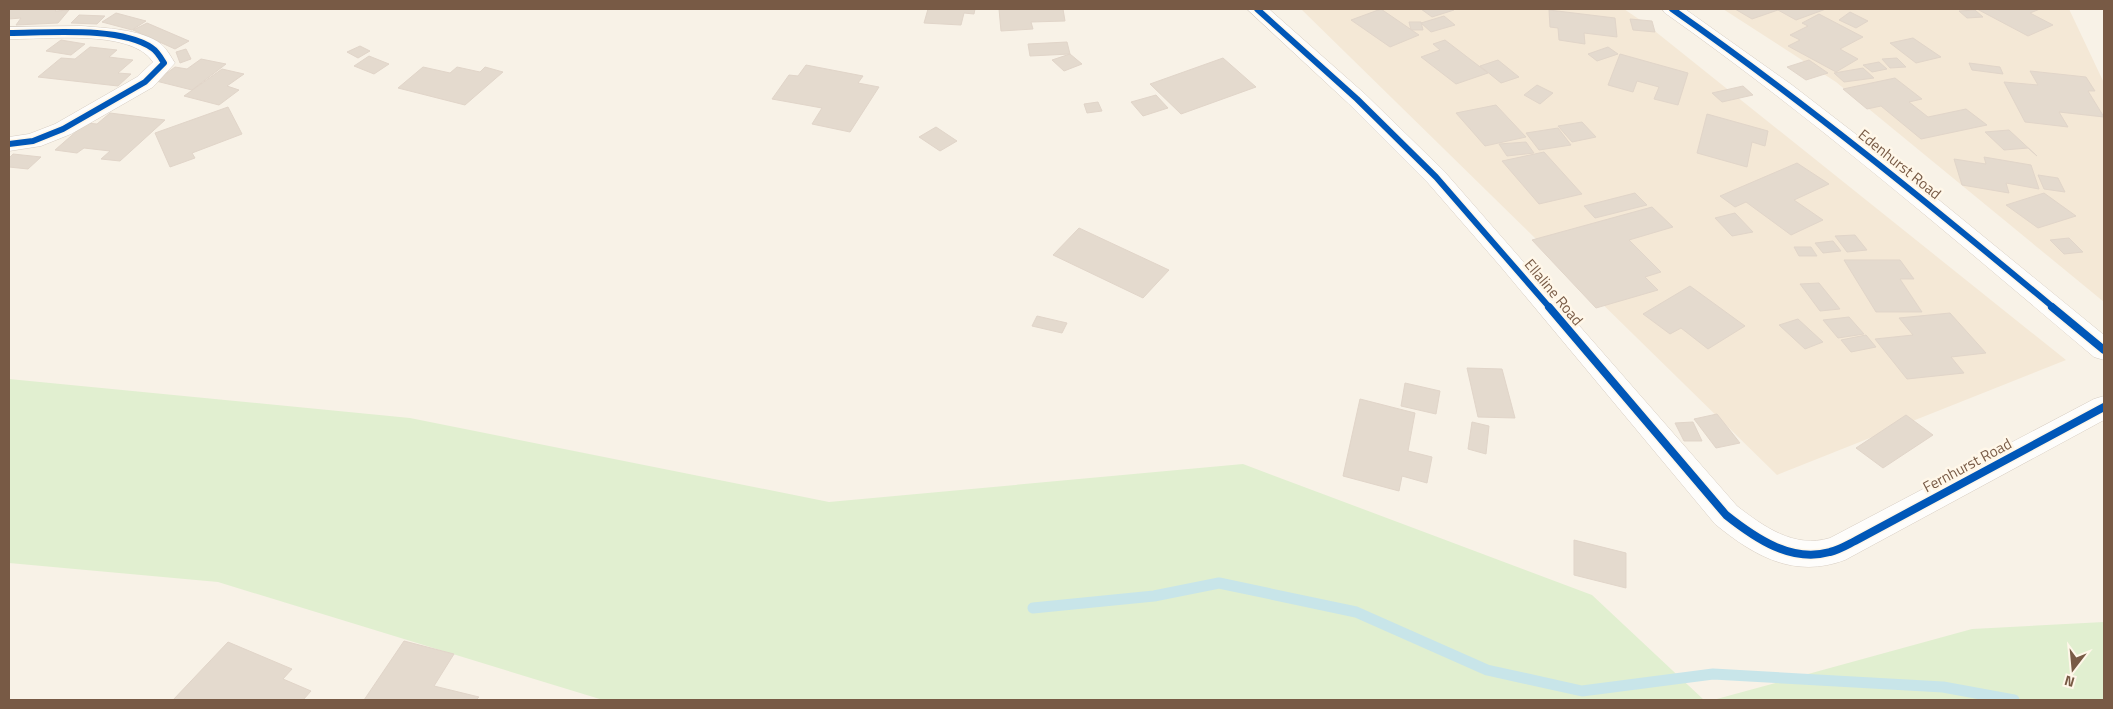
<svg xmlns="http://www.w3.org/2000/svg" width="2113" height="709" viewBox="0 0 2113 709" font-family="'Titillium Web',sans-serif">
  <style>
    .residential { fill: #f4e8d6 }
    .green { fill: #e1efd0 }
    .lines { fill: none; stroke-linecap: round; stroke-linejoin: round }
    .stream { stroke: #c8e5e9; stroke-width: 11 }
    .building { fill: #e4dace; stroke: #e1d5c9 }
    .street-casing { stroke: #d7cdc2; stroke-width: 1 }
    .street { fill: #fefdfb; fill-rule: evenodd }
    .cycleway-far1-casing { stroke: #fff7e9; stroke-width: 9 }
    .cycleway-casing { stroke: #fff7e9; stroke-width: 11 }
    .cycleway-far1 { stroke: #0057b8; stroke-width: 6 }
    .cycleway { stroke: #0057b8; stroke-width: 8 }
    .labels { text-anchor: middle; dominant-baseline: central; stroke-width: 5; stroke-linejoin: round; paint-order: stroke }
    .street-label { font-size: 15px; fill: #785a45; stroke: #fff7e9 }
  </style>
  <rect width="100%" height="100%" fill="#f8f2e7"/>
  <!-- residential -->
  <path class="residential" d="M1301 9H1624L1646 24 2066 360 1777 475Z
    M1723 9H2069L2104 83V302L1836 82Z"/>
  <!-- green -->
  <path class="green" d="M9 379 410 418 829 502 1243 464 1592 595 1704 700H603L218 582 9 563Z
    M2104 622V700H1713L1972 629Z"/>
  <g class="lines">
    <!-- stream -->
    <path class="stream" d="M1033 608 1154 596 1219 583 1356 612 1487 670 1582 691 1713 674 1943 687 2014 700"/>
  </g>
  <!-- building -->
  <path class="building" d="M9 9H57L55 11 69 10 58 23 16 25 21 18 9 19Z
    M928 9H975L974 14 964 13 961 25 924 23Z
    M999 9H1063L1065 21 1031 22 1033 29 1001 31Z
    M1381 9 1419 35 1390 47 1351 20Z
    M1421 9H1453L1454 10 1432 17Z
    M1735 9H1826L1796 20 1778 10 1752 19Z
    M1977 9H2040L2030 13 2053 25 2028 36Z
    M1549 10 1615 18 1617 37 1584 33 1585 44 1559 40 1558 28 1550 27Z
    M1975 10 1983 17 1967 18 1959 11Z
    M1850 12 1868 21 1856 28 1839 20Z
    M116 13 146 21 132 30 102 22Z
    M1819 14 1863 37 1840 49 1858 59 1836 72 1788 46 1800 40 1790 35 1808 26 1802 23Z
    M79 15 105 16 97 24 71 23Z
    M1444 16 1455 25 1431 32 1421 23Z
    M1630 19 1652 21 1655 32 1633 30Z
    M1409 22H1421L1423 30H1411Z
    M147 23 189 41 175 49 133 30Z
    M1913 38 1941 57 1916 63 1890 43Z
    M61 40 85 44 71 55 46 51Z
    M1445 40 1488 73 1456 84 1421 57 1440 50 1433 44Z
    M1067 42 1070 54 1030 56 1028 44Z
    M360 46 370 51 358 58 347 52Z
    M90 47 117 50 109 57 133 60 118 73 131 74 118 86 38 77 61 58 75 59Z
    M1608 47 1618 54 1597 61 1588 54Z
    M186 49 191 59 180 63 176 52Z
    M1070 54 1082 64 1064 71 1052 60Z
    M1620 54 1688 73 1678 105 1654 99 1659 87 1637 81 1633 92 1608 85Z
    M369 56 389 64 374 74 354 66Z
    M1223 58 1256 87 1181 114 1150 84Z
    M1897 58 1906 67 1890 68 1882 59Z
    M201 59 226 64 192 90 156 81 175 67 187 69Z
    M1498 60 1519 77 1501 83 1480 66Z
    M1809 60 1828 73 1806 80 1787 67Z
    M1879 62 1887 69 1872 72 1863 65Z
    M1969 63 2000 67 2003 74 1972 70Z
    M806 65 863 76 858 83 879 87 850 132 812 124 822 108 772 99 789 75 798 76Z
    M423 67 450 73 457 67 480 72 485 67 503 72 465 105 398 88Z
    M1863 68 1874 78 1844 82 1834 73Z
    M222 69 244 74 227 86 239 90 219 105 184 96Z
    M2030 71 2086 77 2095 91H2088L2104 117 2059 112 2068 127 2025 122 2004 82 2038 85Z
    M1895 78 1922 99 1909 102 1928 117 1966 109 1987 125 1921 139 1881 106 1867 109 1843 89Z
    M1537 85 1553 93 1540 104 1524 95Z
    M1743 86 1753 95 1722 102 1712 93Z
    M1156 95 1168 108 1143 116 1131 102Z
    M1098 102 1102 111 1087 113 1084 104Z
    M1496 105 1526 137 1485 146 1456 113Z
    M228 107 242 134 192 153 195 158 170 167 155 133Z
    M110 113 165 120 120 161 101 159 110 151 84 148 77 153 55 150 86 123 97 124Z
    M1707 114 1768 131 1765 146 1752 142 1747 167 1697 153Z
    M1582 122 1596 137 1572 142 1558 126Z
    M936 127 957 141 940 151 919 137Z
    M1558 128 1571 145 1539 150 1526 133Z
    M2009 130 2037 156 2028 148 2004 150 1985 132Z
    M1526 142 1534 153 1507 156 1499 144Z
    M1544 152 1582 194 1539 204 1502 161Z
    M13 154 41 157 28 169 9 167V158Z
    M1984 157 2031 165 2039 189 2006 183 2009 193 1962 185 1954 159 1986 164Z
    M1797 163 1829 184 1794 200 1823 220 1791 235 1746 202 1735 207 1720 196Z
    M2038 175 2058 178 2065 192 2044 189Z
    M1635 193 1647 205 1595 218 1584 206Z
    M2044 193 2076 216 2038 228 2006 205Z
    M1652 207 1673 227 1629 240 1661 272 1645 277 1658 290 1596 308 1532 240Z
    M1735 213 1753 232 1732 236 1715 218Z
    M1079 228 1169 270 1143 298 1053 255Z
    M1855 235 1867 250 1847 252 1835 236Z
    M2069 238 2083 252 2064 254 2050 240Z
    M1833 241 1841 251 1823 253 1815 243Z
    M1794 247H1811L1817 256H1799Z
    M1844 260H1900L1914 279H1900L1922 312H1876Z
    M1819 283 1840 309 1820 311 1800 284Z
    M1690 286 1745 326 1708 349 1681 328 1670 334 1643 314Z
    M1950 313 1986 353 1951 357 1964 373 1907 379 1875 339 1913 335 1899 318Z
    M1037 316 1067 323 1062 333 1032 326Z
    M1849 317 1864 334 1838 338 1823 320Z
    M1798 319 1823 342 1805 349 1779 325Z
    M1866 335 1876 347 1851 352 1841 340Z
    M1467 368 1502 369 1515 418 1478 417Z
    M1405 383 1440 391 1436 414 1401 406Z
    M1360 399 1415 413 1408 451 1432 457 1427 483 1402 476 1399 491 1343 476Z
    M1717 414 1740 443 1716 448 1694 419Z
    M1906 415 1933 435 1883 468 1856 448Z
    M1472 422 1489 426 1486 454 1468 449Z
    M1693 422 1702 441H1684L1675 423Z
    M1574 540 1626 553V588L1574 575Z
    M404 641 454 654 434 686 479 697 476 700H364Z
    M228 642 292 669 283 679 311 691 303 700H173Z"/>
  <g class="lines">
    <defs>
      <path id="street" d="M1247 9H1269L1365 94 1444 171 1737 506C1763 526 1794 549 1830 538L2094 399 2104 396V420L1845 560C1794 579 1754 556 1715 524L1501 267 1428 183 1349 104Z
        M1662 9H1685L1792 85 1901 169 2104 335V360L2094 357C1954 239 1815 119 1665 13Z
        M81 26C104 28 142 29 161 44 167 49 171 57 175 63L153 87 71 134 41 146 9 151V137L29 134 55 124 137 77 153 62C131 28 44 40 9 39V27Z"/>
    </defs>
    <!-- street casing -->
    <use href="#street" class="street-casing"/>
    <!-- street -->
    <use href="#street" class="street"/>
    <defs>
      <path id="cycleway-far1" d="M1257 9 1357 99 1436 177 1550 308
        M1672 9C1805 102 1929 204 2054 308
        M9 33C47 33 120 26 152 48 157 51 161 58 164 63L145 82 63 129 33 141 9 144"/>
      <path id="cycleway" d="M1549 307 1726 515C1755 538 1791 563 1830 552 1839 550 1847 545 1855 541L2104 407
        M2052 307 2104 350"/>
    </defs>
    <!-- cycleway-far1 casing -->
    <use href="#cycleway-far1" class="cycleway-far1-casing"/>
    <!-- cycleway casing -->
    <use href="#cycleway" class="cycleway-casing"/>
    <!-- cycleway-far1 -->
    <use href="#cycleway-far1" class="cycleway-far1"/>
    <!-- cycleway -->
    <use href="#cycleway" class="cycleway"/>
  </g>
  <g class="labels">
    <!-- street labels -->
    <g class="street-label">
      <text transform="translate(1900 164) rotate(39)">Edenhurst Road</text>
      <text transform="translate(1554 292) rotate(50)">Ellaline Road</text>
      <text transform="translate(1967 465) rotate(-28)">Fernhurst Road</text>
    </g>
  </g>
  <!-- border -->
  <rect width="2113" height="709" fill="none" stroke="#785a45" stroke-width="20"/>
  <!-- north arrow -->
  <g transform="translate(2073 669) rotate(196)" stroke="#fff7e9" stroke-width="4" paint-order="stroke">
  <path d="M0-4L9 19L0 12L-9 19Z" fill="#785a45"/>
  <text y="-8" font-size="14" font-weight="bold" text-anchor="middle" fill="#785a45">N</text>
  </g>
</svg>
